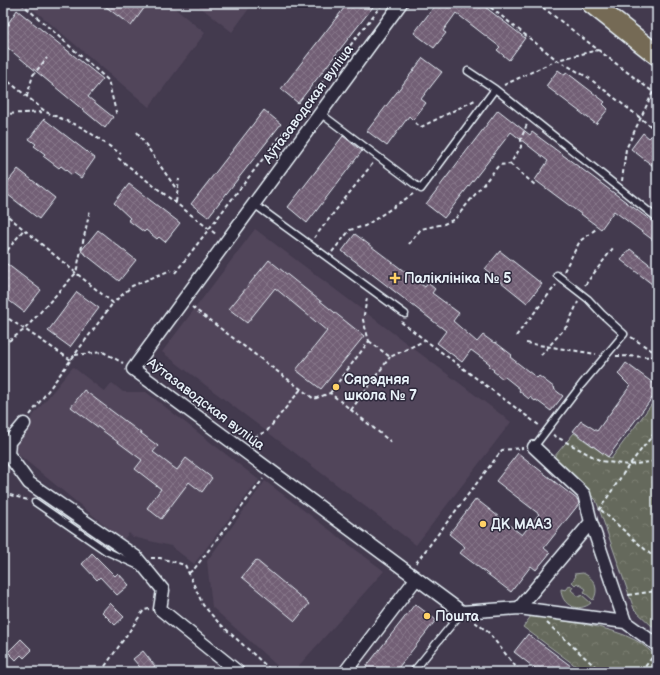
<svg xmlns="http://www.w3.org/2000/svg" width="660" height="675" viewBox="0 0 660 675" font-family="'Balsamiq Sans',sans-serif">
  <style>
    .built { fill: #51455a }
    .green { fill: #65695b; stroke: #a6adaa }
    .forest { fill: url(#forest-crowns); stroke: #a6adaa }
    .building { fill: url(#building-cross-hatch); stroke: #e8f1f8 }
    .lines { fill: none; stroke-linecap: round; stroke-linejoin: round }
    .service-casing { stroke: #e8f1f8; stroke-width: 9 }
    .minor-casing { stroke: #e8f1f8; stroke-width: 15 }
    .primary-casing { stroke: #e8f1f8; stroke-width: 22 }
    .path { stroke: #e8f1f8; stroke-width: 2; stroke-dasharray: 4 3; stroke-linecap: butt }
    .service { stroke: #2f2a3d; stroke-width: 6 }
    .minor { stroke: #2f2a3d; stroke-width: 12 }
    .primary { stroke: #746b55; stroke-width: 19 }
    .poi-dot { fill: #ffd166; stroke: #2f2a3d; stroke-width: 1.5 }
    .labels { text-anchor: middle; dominant-baseline: central; stroke-width: 3; stroke-linejoin: round; paint-order: stroke }
    .street-label { font-size: 14px; fill: #e8f1f8; stroke: #2f2a3d }
    .poi-label { font-size: 14px; font-weight: bold; fill: #e8f1f8; stroke: #2f2a3d; text-anchor: start }
  </style>
  <defs>
    <pattern id="forest-crowns" width="20" height="18" patternUnits="userSpaceOnUse"><rect width="20" height="18" fill="#65695b"/><path d="M2 6a3 3 0 1 1 6 0M12 15a3 3 0 1 1 6 0" fill="none" stroke="#7b7f73"/></pattern>
    <pattern id="building-cross-hatch" width="8" height="8" patternUnits="userSpaceOnUse"><rect width="8" height="8" fill="#725e75"/><path d="M0 0l8 8M0 8l8-8" fill="none" stroke="#867689"/></pattern>
  </defs>
  <rect width="100%" height="100%" fill="#433a4e"/>
  <filter id="ink" filterUnits="userSpaceOnUse"><feTurbulence type="fractalNoise" baseFrequency=".025" numOctaves="2"/><feDisplacementMap in="SourceGraphic" scale="8" xChannelSelector="R" yChannelSelector="G"/><feConvolveMatrix kernelMatrix="1 2 1 2 8 2 1 2 1" color-interpolation-filters="sRGB"/></filter>
  <g filter="url(#ink)">
    <!-- built -->
    <path class="built" d="M26 3H168L205 33 149 107Z
      M195 3H253L232 32Z
      M255 229 511 422 416 545 162 352Z
      M73 367 105 392 112 383 123 392H146L259 480 194 564 171 546 133 537 129 533 123 540 8 446Z
      M265 481 384 571 293 672H284L212 607 207 561Z"/>
    <!-- green -->
    <path class="green" d="M583 573C594 578 600 589 593 600L584 592 586 589 577 583 575 585 572 582 576 576 574 574Z
      M570 585 573 587 571 590 579 597 582 595 591 603C579 613 561 606 561 589L566 590Z"/>
    <!-- forest -->
    <path class="forest" d="M657 397V625L654 628 634 609 596 500 554 457 574 433 611 459Z
      M531 616C562 621 608 625 635 640 643 644 650 651 657 657V672H584L523 627Z"/>
    <!-- building -->
    <path class="building" d="M101 3H139L145 7 131 26Z
      M348 3H376L298 103 281 89Z
      M437 3H480L525 38 509 60 497 50 500 47 456 13 443 31 446 33 434 48 414 33Z
      M17 10 103 79 88 97 113 117 105 128 3 44V31Z
      M423 58 442 72 421 99 426 103 413 120 409 116 387 146 367 131Z
      M558 70 565 75 566 72 605 102 603 104 608 109 596 124 546 86Z
      M264 110 281 124 208 217 191 204Z
      M498 110 530 135 532 132 657 225V243L614 211 601 229 535 180 548 161 511 132 444 218 426 204Z
      M44 119 95 158 81 178 74 173 72 175 61 166 59 168 43 156 45 154 34 146 36 144 29 139Z
      M643 133 649 138 651 136 657 140V169L631 149Z
      M343 136 362 151 307 223 288 207Z
      M18 169 55 198 39 219 3 191V188Z
      M129 184 180 223 165 242 159 237 157 239 146 230 144 232 128 220 130 218 114 203Z
      M98 230 136 260 119 281 81 251Z
      M355 234 425 287 428 283 435 289 432 293 459 313 453 321 477 342 483 335 494 343 495 342 512 355 510 357 537 378 539 376 555 388 554 389 563 396 551 411 536 400 535 401 530 397 529 399 519 391 520 389 505 377 503 379 493 371 494 370 488 366 490 364 471 350 462 362 437 343 446 331 342 251Z
      M630 249 657 270V288L621 260Z
      M500 251 542 284 527 303 485 269Z
      M269 260 364 336 321 389 296 370 327 331 275 288 247 323 229 309Z
      M3 261 41 290 24 312 3 296Z
      M77 292 99 308 70 347 48 331Z
      M626 363 657 386V394L653 399 652 398 608 457 573 431 581 421 597 431 630 386 618 374Z
      M84 390 158 446 153 452 177 470 186 458 212 478 202 492 189 482 161 519 147 508 161 489 135 469 142 460 71 407Z
      M518 453 578 500 579 504 544 548 550 553 536 570 531 566 511 592 460 553 465 547 449 534 476 499 522 535 539 514 496 481Z
      M92 553 115 576 118 573 129 585 117 595 100 577 97 580 82 564Z
      M256 560 309 604 295 621 242 577Z
      M110 603 124 617 115 625 102 612Z
      M415 604 436 620 395 672H362Z
      M528 634 579 672H540L514 652Z
      M21 639 32 650 24 658 21 655 16 660 8 652Z
      M143 651 155 666 148 672H144L133 659Z"/>
    <g class="lines">
      <defs>
        <path id="service" d="M468 71 495 89
          M320 113 421 189 495 89 657 218
          M254 204 405 314
          M534 447 582 384 624 334 602 314 588 299 557 275
          M35 502 106 551 141 567
          M413 672 462 612"/>
        <path id="minor" d="M401 3 133 369 462 612 519 608 625 622 657 645
          M24 424 9 442 8 454 29 483 136 557 163 590 160 609 238 672
          M534 447 584 494 591 522 625 622
          M519 608 591 522
          M345 672 416 579"/>
        <path id="primary" d="M591 3 657 55"/>
      </defs>
      <!-- service casing -->
      <use href="#service" class="service-casing"/>
      <!-- minor casing -->
      <use href="#minor" class="minor-casing"/>
      <!-- primary casing -->
      <use href="#primary" class="primary-casing"/>
      <!-- path -->
      <path class="path" d="M10 3 4 13 10 27
        M21 3 108 80 117 116
        M485 3 557 60 589 78 657 131
        M537 3 657 95
        M3 77 46 112 83 128 121 154
        M504 85 557 60 598 50
        M27 96 33 75 47 58
        M3 114 45 112
        M415 123 421 127 477 99
        M137 132 177 190
        M118 158 217 235
        M510 164 535 185
        M622 181 626 149 653 92
        M176 202 179 179
        M3 212 76 273 90 210
        M314 238 373 163
        M409 244 421 229 444 224 455 219 499 165 510 164 521 147V139L527 124
        M332 252 350 230 365 226 413 194
        M3 256 24 229
        M564 271 580 241 596 229
        M175 273 383 3
        M585 285 613 248
        M192 307 314 399 330 393 391 442
        M3 315 71 360
        M401 322 540 426
        M516 336 556 285
        M631 337 657 354
        M369 341 390 357 424 341
        M526 343 596 354
        M3 345 24 330 76 273 113 303 132 286 171 270
        M75 355 103 352 123 363
        M541 355 567 326 578 302
        M616 356 657 357
        M330 393 369 341 363 320 367 298
        M351 410 390 357
        M30 415 113 303
        M553 435 601 461 629 465 657 461
        M248 440 267 431 301 389
        M3 493 28 500
        M599 510 629 465 657 430
        M601 510 657 560
        M151 558H160L185 565 203 605 218 622 273 672
        M416 563 502 450 523 448
        M189 573 195 568 263 479
        M628 595 657 591
        M475 622 488 632 520 672
        M547 623 601 672
        M101 672 144 610 149 609
        M641 672 654 655"/>
      <!-- service -->
      <use href="#service" class="service"/>
      <!-- minor -->
      <use href="#minor" class="minor"/>
      <!-- primary -->
      <use href="#primary" class="primary"/>
    </g>
  </g>
  <!-- markers -->
  <g class="poi-dot">
    <path d="M393 272h4v4h4v4h-4v4h-4v-4h-4v-4h4z"/>
    <circle cx="336" cy="387" r="4"/>
    <circle cx="483" cy="524" r="4"/>
    <circle cx="427" cy="616" r="4"/>
  </g>
  <g class="labels">
    <!-- street labels -->
    <g class="street-label">
      <text transform="translate(308 104) rotate(-54)">Аўтазаводская вуліца</text>
      <text transform="translate(206 404) rotate(37)">Аўтазаводская вуліца</text>
    </g>
    <!-- poi labels -->
    <g class="poi-label">
      <text x="404" y="278">Паліклініка № 5</text>
      <text x="344" y="379">Сярэдняя<tspan x="344" dy="16">школа № 7</tspan></text>
      <text x="491" y="524">ДК МААЗ</text>
      <text x="435" y="616">Пошта</text>
    </g>
  </g>
  <!-- margin -->
  <rect width="660" height="675" fill="none" stroke="#2f2a3d" stroke-width="16"/>
  <rect x="8" y="8" width="644" height="659" fill="none" stroke="#e8f1f8" stroke-width="1.5" filter="url(#ink)"/>
</svg>
